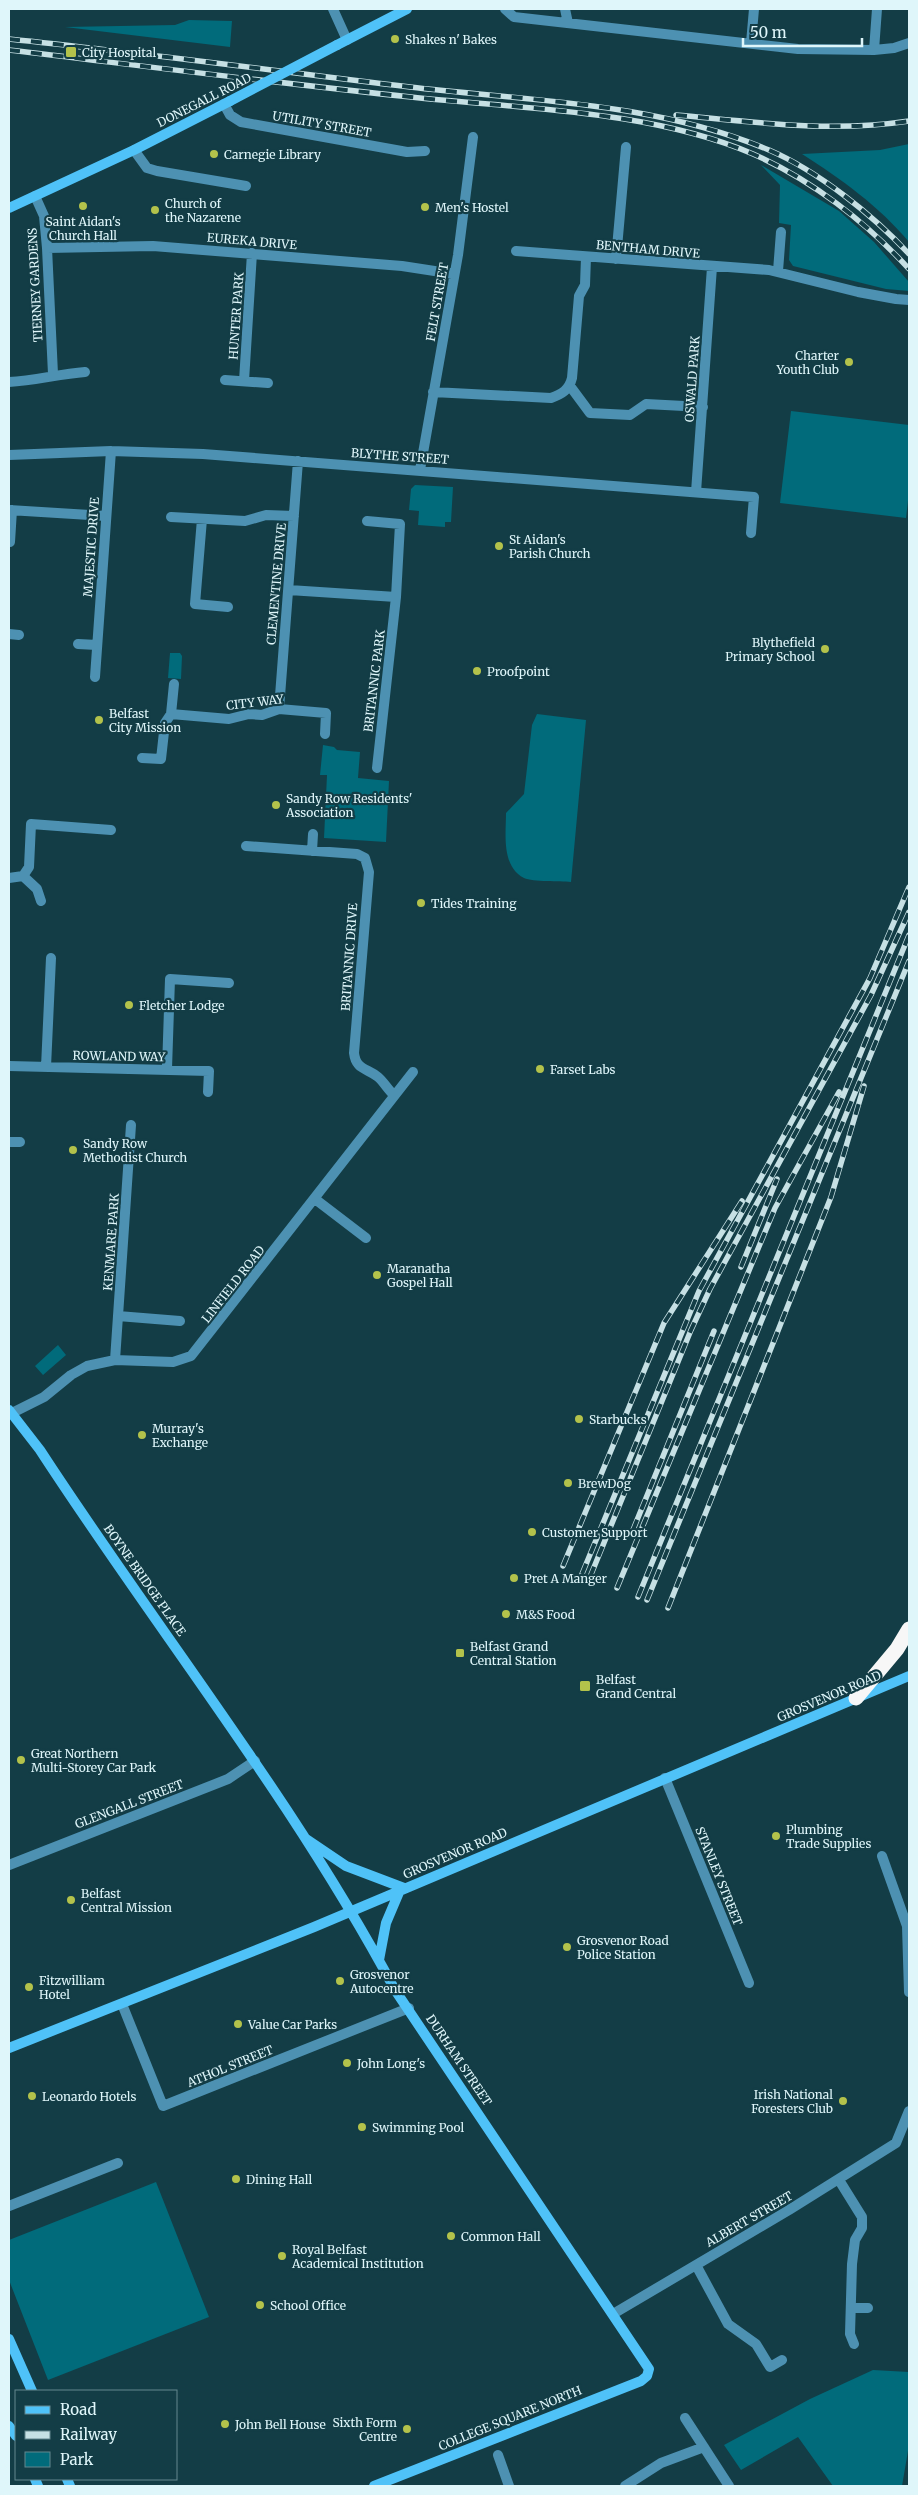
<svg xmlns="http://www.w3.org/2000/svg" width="918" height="2495" viewBox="0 0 918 2495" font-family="Merriweather,serif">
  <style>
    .green { fill: #016b7b }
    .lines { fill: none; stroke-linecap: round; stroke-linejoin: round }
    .street { stroke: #4d91b2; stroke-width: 10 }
    .secondary { stroke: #4fc2f8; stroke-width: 10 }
    .highway { stroke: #f7f7f7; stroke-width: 15 }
    .rail-casing { stroke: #c6e0e4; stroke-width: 5.5 }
    .rail { stroke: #133d46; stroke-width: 4; stroke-dasharray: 11; stroke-linecap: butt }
    .secondary-bridge { stroke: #4fc2f8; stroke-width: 10 }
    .poi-dot { fill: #b3c24b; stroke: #133d46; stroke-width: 2 }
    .labels { text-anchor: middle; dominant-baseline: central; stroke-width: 4.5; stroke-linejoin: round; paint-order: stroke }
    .poi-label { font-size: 12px; fill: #dff6fa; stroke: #133d46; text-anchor: start }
    .street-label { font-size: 12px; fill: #dff6fa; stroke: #133d46 }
  </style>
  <rect width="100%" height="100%" fill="#133d46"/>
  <!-- green -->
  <path class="green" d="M189 20 232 21 230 47 65 27 175 25Z
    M909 144V242C879 206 841 179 802 154L880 150Z
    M761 165 839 211 874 242 909 282V291L886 289 793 266 789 260 791 225 779 223 780 185Z
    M791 411 909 425V492L906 518 780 503Z
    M415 485 453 487 451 522H445V527L418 525 419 511 409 510 411 489Z
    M170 653H180L182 656 181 679 168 678Z
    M537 714 586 720 571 882C560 881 533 882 524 878 501 866 506 834 506 813L524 794 532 725Z
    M323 745 334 747 337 750 360 752 358 778 389 781 386 842 324 838 327 775H320Z
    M58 1345 66 1355 43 1375 35 1366Z
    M156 2182 209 2317 48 2380 9 2280V2240Z
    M873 2370 909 2372V2445L902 2486H833L798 2437 741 2470 724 2445 810 2399Z"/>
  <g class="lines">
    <!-- street -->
    <path class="street" d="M333 9 347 40
      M505 9 514 17 798 49 874 50 894 48 909 43
      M565 9 568 23
      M751 43 754 9
      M874 50 877 9
      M224 104 230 115 241 122 407 152 425 151
      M134 150 147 168 157 171 246 186
      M35 196 44 216 47 248 53 374
      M47 248 153 246 402 266 454 274
      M516 251 769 270 858 292 896 299 909 300
      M616 259 626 147
      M778 271 781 232
      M225 380 268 383
      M244 381 252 253
      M9 382C35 381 58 374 85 372
      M570 386 590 413 630 415 646 404 703 407
      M433 392 551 398C562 394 569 390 572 378L579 296 585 285 586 257
      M9 455 111 451 203 454 754 497 751 533
      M420 470 458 255 473 137
      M696 492 712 267
      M9 510 106 516
      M171 517 245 521 266 515 294 516
      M202 519 195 604 228 607
      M10 542 12 510
      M289 590 396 597 400 524 367 521
      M9 634 19 635
      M78 644 97 645
      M95 677 111 451
      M279 709 298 461
      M171 714 229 719 249 714 262 715 279 709 326 713 325 734
      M171 714 174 684
      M142 758 161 759 165 723 171 714
      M377 768 396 597
      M246 846 357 854 365 858 369 872 354 1053C356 1070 367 1068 378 1077 384 1082 388 1090 394 1095
      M312 851 313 834
      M23 876 29 867 31 824 111 830
      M23 876 37 889 41 901
      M9 878 23 876
      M9 1066 209 1071 208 1092
      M46 1067 51 958
      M167 1069 170 979 229 983
      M9 1142H20
      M315 1199 366 1238
      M118 1316 180 1321
      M115 1360 131 1125
      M12 1413 44 1397 71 1375 87 1366 115 1360 173 1362 191 1356 413 1072
      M665 1778 749 1983
      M882 1856 907 1926 909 1992
      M9 1865 228 1779 255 1761
      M122 2004 163 2106 409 2008
      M839 2180 862 2217V2228L855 2240 852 2264 850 2334 854 2344
      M9 2206 118 2163
      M696 2265 728 2324 756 2344 770 2367 782 2360
      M852 2308H868
      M613 2314 789 2210 896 2143 909 2111
      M685 2418 729 2486
      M498 2455 509 2486
      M625 2486 661 2463 704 2447"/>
    <!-- secondary -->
    <path class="secondary" d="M337 45 407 9
      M9 208 134 150 230 101
      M9 1410 40 1450C157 1630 293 1799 395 1990L649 2369 647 2376 641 2381 374 2486
      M306 1839 346 1866 404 1888
      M379 1960 386 1923 400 1890
      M9 2048 314 1927 909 1676
      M9 2339 32 2391
      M9 2426 16 2436
      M35 2479 38 2486
      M67 2479 70 2486"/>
    <!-- highway -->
    <path class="highway" d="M856 1698 897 1649 909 1629"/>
    <defs>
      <path id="rail" d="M9 39C143 53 276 71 410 87 530 101 655 102 769 150 818 171 873 215 909 254
        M9 50C143 66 277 83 411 97 522 109 650 110 753 154 812 180 866 222 909 269
        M676 115C754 122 831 133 909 121
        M741 1267 777 1179
        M633 1530 714 1331
        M563 1566 664 1323 742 1201
        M582 1574 699 1291 870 978 909 887
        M590 1577 691 1330 710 1289 871 995 909 912
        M617 1588 775 1208 839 1092
        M638 1597 909 935
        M647 1600 909 961
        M668 1608 831 1197 864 1086"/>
    </defs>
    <!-- rail casing -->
    <use href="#rail" class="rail-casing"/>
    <!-- rail -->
    <use href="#rail" class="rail"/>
    <!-- secondary-bridge -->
    <path class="secondary-bridge" d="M230 101 337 45"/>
  </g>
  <!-- markers -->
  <g class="poi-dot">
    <circle cx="395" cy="39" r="5"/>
    <rect x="65" y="46" width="12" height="12" rx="2.5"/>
    <circle cx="214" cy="154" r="5"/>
    <circle cx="83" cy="206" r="5"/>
    <circle cx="425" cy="207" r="5"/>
    <circle cx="155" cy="210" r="5"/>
    <circle cx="849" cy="362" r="5"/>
    <circle cx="499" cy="546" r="5"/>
    <circle cx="825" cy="649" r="5"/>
    <circle cx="477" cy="671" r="5"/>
    <circle cx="99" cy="720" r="5"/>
    <circle cx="276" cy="805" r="5"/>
    <circle cx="421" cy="903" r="5"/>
    <circle cx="129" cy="1005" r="5"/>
    <circle cx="540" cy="1069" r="5"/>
    <circle cx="73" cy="1150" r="5"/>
    <circle cx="377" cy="1275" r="5"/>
    <circle cx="579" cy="1419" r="5"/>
    <circle cx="142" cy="1435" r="5"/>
    <circle cx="568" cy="1483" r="5"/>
    <circle cx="532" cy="1532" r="5"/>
    <circle cx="514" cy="1578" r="5"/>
    <circle cx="506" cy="1614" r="5"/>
    <rect x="455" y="1648" width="10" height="10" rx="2.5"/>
    <rect x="579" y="1680" width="12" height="12" rx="2.5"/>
    <circle cx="21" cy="1760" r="5"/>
    <circle cx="776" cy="1836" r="5"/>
    <circle cx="71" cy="1900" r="5"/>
    <circle cx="567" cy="1947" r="5"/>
    <circle cx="340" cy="1981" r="5"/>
    <circle cx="29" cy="1987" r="5"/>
    <circle cx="238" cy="2024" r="5"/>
    <circle cx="347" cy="2063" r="5"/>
    <circle cx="32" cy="2096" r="5"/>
    <circle cx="843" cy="2101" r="5"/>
    <circle cx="362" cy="2127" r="5"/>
    <circle cx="236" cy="2179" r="5"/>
    <circle cx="451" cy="2236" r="5"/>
    <circle cx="282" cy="2256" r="5"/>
    <circle cx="260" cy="2305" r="5"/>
    <circle cx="225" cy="2424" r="5"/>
    <circle cx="407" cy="2429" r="5"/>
  </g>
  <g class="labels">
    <!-- poi labels -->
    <g class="poi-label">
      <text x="405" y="39">Shakes n' Bakes</text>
      <text x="82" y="52">City Hospital</text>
      <text x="224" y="154">Carnegie Library</text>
      <text x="165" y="203">Church of<tspan x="165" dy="14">the Nazarene</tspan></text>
      <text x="435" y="207">Men's Hostel</text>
      <text x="83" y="221" text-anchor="middle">Saint Aidan's<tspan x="83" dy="14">Church Hall</tspan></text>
      <text x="839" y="355" text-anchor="end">Charter<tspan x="839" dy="14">Youth Club</tspan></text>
      <text x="509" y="539">St Aidan's<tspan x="509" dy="14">Parish Church</tspan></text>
      <text x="815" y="642" text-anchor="end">Blythefield<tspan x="815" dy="14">Primary School</tspan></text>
      <text x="487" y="671">Proofpoint</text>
      <text x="109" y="713">Belfast<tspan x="109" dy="14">City Mission</tspan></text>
      <text x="286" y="798">Sandy Row Residents'<tspan x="286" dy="14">Association</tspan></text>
      <text x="431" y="903">Tides Training</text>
      <text x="139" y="1005">Fletcher Lodge</text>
      <text x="550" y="1069">Farset Labs</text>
      <text x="83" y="1143">Sandy Row<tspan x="83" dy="14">Methodist Church</tspan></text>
      <text x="387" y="1268">Maranatha<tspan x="387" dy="14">Gospel Hall</tspan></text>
      <text x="589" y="1419">Starbucks</text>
      <text x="152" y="1428">Murray's<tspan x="152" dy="14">Exchange</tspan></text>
      <text x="578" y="1483">BrewDog</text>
      <text x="542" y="1532">Customer Support</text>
      <text x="524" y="1578">Pret A Manger</text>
      <text x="516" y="1614">M&amp;S Food</text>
      <text x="470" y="1646">Belfast Grand<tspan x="470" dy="14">Central Station</tspan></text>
      <text x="596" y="1679">Belfast<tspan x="596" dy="14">Grand Central</tspan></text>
      <text x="31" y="1753">Great Northern<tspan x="31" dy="14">Multi-Storey Car Park</tspan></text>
      <text x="786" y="1829">Plumbing<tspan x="786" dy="14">Trade Supplies</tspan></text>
      <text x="81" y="1893">Belfast<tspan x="81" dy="14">Central Mission</tspan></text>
      <text x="577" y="1940">Grosvenor Road<tspan x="577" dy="14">Police Station</tspan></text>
      <text x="350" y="1974">Grosvenor<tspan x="350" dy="14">Autocentre</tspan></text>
      <text x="39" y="1980">Fitzwilliam<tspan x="39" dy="14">Hotel</tspan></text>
      <text x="248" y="2024">Value Car Parks</text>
      <text x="357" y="2063">John Long's</text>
      <text x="833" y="2094" text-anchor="end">Irish National<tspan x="833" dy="14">Foresters Club</tspan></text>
      <text x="42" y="2096">Leonardo Hotels</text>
      <text x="372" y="2127">Swimming Pool</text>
      <text x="246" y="2179">Dining Hall</text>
      <text x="461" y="2236">Common Hall</text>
      <text x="292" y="2249">Royal Belfast<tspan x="292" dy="14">Academical Institution</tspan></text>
      <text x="270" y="2305">School Office</text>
      <text x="397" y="2422" text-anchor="end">Sixth Form<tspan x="397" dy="14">Centre</tspan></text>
      <text x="235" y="2424">John Bell House</text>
    </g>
    <!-- street labels -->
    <g class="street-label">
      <text transform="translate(204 100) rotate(-27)">DONEGALL ROAD</text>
      <text transform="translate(322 124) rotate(10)">UTILITY STREET</text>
      <text transform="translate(252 241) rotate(5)">EUREKA DRIVE</text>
      <text transform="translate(648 249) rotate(5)">BENTHAM DRIVE</text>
      <text transform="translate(35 285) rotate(-93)">TIERNEY GARDENS</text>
      <text transform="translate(437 302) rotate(-80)">FELT STREET</text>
      <text transform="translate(236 316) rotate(-86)">HUNTER PARK</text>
      <text transform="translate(692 379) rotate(-86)">OSWALD PARK</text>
      <text transform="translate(400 456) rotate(4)">BLYTHE STREET</text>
      <text transform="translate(91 547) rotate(-86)">MAJESTIC DRIVE</text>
      <text transform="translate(276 584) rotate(-85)">CLEMENTINE DRIVE</text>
      <text transform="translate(374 681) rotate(-83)">BRITANNIC PARK</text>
      <text transform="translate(255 702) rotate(-7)">CITY WAY</text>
      <text transform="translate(349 957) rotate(-86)">BRITANNIC DRIVE</text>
      <text transform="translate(119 1056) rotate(1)">ROWLAND WAY</text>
      <text transform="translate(111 1242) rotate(-86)">KENMARE PARK</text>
      <text transform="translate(233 1284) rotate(-52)">LINFIELD ROAD</text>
      <text transform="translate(145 1580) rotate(55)">BOYNE BRIDGE PLACE</text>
      <text transform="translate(829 1696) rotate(-23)">GROSVENOR ROAD</text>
      <text transform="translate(129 1804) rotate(-21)">GLENGALL STREET</text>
      <text transform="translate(455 1853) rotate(-23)">GROSVENOR ROAD</text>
      <text transform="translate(719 1876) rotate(68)">STANLEY STREET</text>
      <text transform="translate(459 2060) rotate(56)">DURHAM STREET</text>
      <text transform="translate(230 2066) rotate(-22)">ATHOL STREET</text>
      <text transform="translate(749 2219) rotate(-30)">ALBERT STREET</text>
      <text transform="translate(510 2418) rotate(-22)">COLLEGE SQUARE NORTH</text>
    </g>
  </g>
  <!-- border -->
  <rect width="918" height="2495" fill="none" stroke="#dff6fa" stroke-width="20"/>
  <!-- legend -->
  <rect x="15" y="2390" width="162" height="90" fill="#133d46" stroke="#65878e"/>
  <rect x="25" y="2406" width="25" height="8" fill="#4fc2f8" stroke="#65878e"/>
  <text x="60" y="2415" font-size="15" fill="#dff6fa">Road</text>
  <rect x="25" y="2431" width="25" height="8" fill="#c6e0e4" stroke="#65878e"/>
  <text x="60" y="2440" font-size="15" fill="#dff6fa">Railway</text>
  <rect x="25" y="2452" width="25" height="15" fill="#016b7b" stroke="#65878e"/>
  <text x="60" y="2465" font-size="15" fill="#dff6fa">Park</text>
  <!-- scale -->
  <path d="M743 38v8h119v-8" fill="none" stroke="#dff6fa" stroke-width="2.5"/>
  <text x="750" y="38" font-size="15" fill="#dff6fa" stroke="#133d46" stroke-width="4" paint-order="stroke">50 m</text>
</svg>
